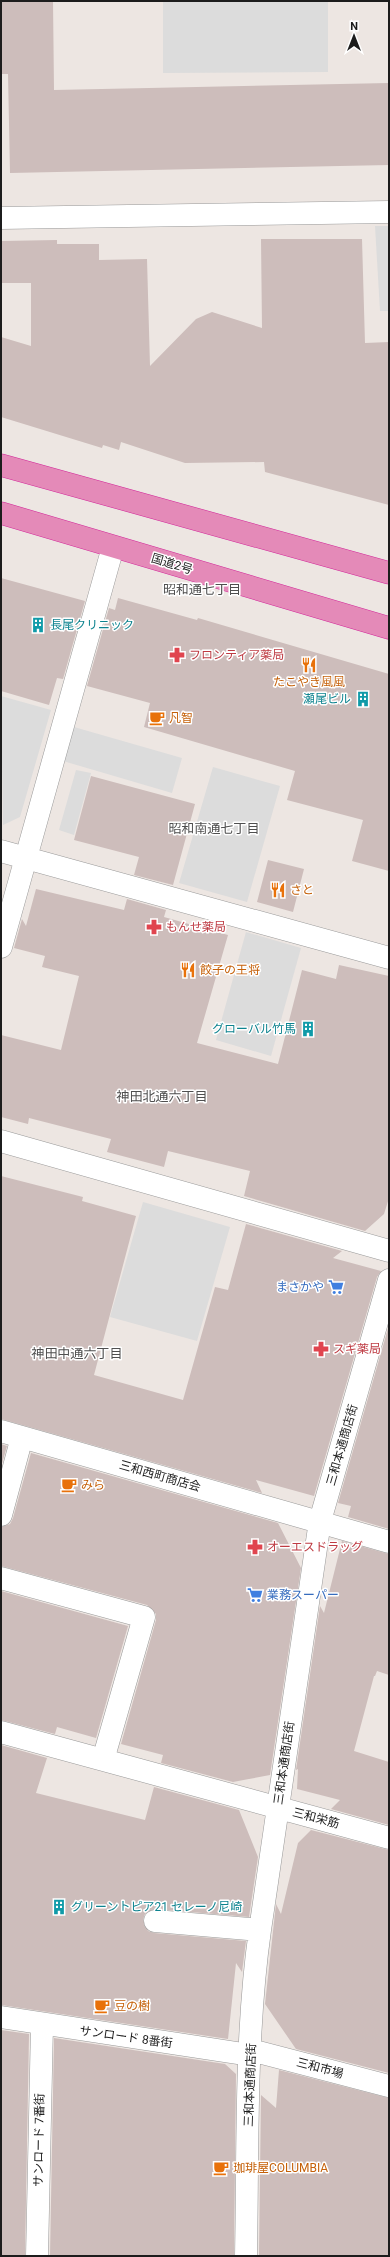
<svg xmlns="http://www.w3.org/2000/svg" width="390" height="2257" viewBox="0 0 390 2257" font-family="Roboto,'Noto Sans JP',sans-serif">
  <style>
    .parking { fill: #dcdcdc }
    .building { fill: #cdbdbb }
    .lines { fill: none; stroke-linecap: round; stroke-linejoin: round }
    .minor-casing { stroke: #999; stroke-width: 23 }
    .highway-casing { stroke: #d2279a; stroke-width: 23 }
    .minor { stroke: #fff; stroke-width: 22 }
    .highway { stroke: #e48ab8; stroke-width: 22 }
    .labels { text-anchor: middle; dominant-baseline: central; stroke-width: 3; stroke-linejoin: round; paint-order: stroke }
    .street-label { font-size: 12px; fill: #1c1c1c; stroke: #fff }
    .culture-label { font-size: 12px; fill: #0d838f; stroke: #fff; text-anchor: start }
    .health-label { font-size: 12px; fill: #be3a42; stroke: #fff; text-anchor: start }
    .food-label { font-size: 12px; fill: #c56008; stroke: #fff; text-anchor: start }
    .shop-label { font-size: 12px; fill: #366cbe; stroke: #fff; text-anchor: end }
    .neighbourhood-label { font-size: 13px; fill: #4f4f4f; stroke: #fff }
  </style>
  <rect width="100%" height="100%" fill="#ede6e2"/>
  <!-- parking -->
  <path class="parking" d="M163 1H328V72L163 73Z
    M375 226H389V311H380Z
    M1 696 51 710 20 817 3 825Z
    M74 727 182 758 172 793 63 761Z
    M213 767 280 786 247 902 179 883Z
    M76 770 91 773 74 835 59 830Z
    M246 932 301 948 271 1056 216 1040Z
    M143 1202 230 1227 197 1341 110 1317Z"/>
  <!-- building -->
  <path class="building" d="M1 1H53L54 90 389 83V165L10 173 8 74H1Z
    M261 239H362L365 343 389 342V505L265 472 264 462 185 463 121 442 119 450 103 445 102 448 1 417V337L31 346V283H1V241L57 240V244H99V260L147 259 150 366 196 319 212 312 262 328Z
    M1 578 85 601 63 679 57 678 49 705 1 691Z
    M118 598 197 620 198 618 389 674V871L352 861 363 820 287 800 295 771 144 727 150 703 87 686 109 608 115 610Z
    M91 776 195 804 173 885 134 875 139 857 74 840Z
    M268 860 304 869 293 912 257 902Z
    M36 889 124 910 127 899 166 910 164 917 228 935 197 1043 278 1064 302 970 336 979 339 965 389 976V1198L384 1214 365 1231 244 1196 250 1171 168 1151 164 1167 107 1152 111 1139 29 1118 28 1124 1 1117V1035L61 1050 79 976 42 967 45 956 14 948 22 919 26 926Z
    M1 1176 83 1197 82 1201 136 1216 94 1375 183 1400 215 1287 228 1290 246 1224 342 1251 333 1258 381 1271 377 1277 314 1496 256 1480 262 1493 1 1419Z
    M389 1325V1529L348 1517 351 1506 338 1503Z
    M1 1444 7 1446 1 1467Z
    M31 1453 278 1523 301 1568 270 1775 233 1782 161 1763 163 1755 121 1744 156 1620V1614L147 1605 1 1566V1527L10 1524 13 1518Z
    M342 1541 389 1554V1675L377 1671 375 1676H374L354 1751 389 1762V1825L331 1809 340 1800 297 1789 298 1769 296 1770 320 1606 324 1613Z
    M1 1591 128 1626 96 1738 57 1727 55 1734 1 1720Z
    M1 1745 47 1758 36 1793 145 1820 154 1787 239 1810 258 1857 249 1917 156 1909 145 1914 143 1920 148 1931 154 1933 246 1941 242 1972 236 1963 228 2039 1 2005Z
    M311 1830 389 1850V2073L296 2049 265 2004 276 1904 281 1914 298 1843Z
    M1 2030 29 2034 25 2256H1Z
    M54 2038 225 2064 236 2074 234 2255 50 2256Z
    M279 2070 389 2098V2256L259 2255 261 2095 276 2108Z"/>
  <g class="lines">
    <defs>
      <path id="minor" d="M1 218 389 212
        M1 851 389 958
        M1 947 113 547
        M1 1141 389 1251
        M1 1431 389 1542
        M1 1515 22 1437
        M1 1578 144 1617 103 1760
        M1 1732 389 1838
        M155 1921 260 1930
        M1 2017 250 2055
        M251 2050 389 2086
        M37 2256 42 2025
        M246 2256C248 2149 245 2035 260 1930L320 1521 389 1280"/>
      <path id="highway" d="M1 465 389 573
        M1 513 389 628"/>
    </defs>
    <!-- minor casing -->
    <use href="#minor" class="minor-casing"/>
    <!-- highway casing -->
    <use href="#highway" class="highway-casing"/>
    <!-- minor -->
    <use href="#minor" class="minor"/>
    <!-- highway -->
    <use href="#highway" class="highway"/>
  </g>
  <!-- icons -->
  <defs>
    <symbol id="building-bare" viewBox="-9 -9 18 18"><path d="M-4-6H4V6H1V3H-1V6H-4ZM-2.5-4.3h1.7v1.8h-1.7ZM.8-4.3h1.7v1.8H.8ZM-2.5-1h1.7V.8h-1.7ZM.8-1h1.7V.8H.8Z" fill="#0f9aa8" stroke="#fff" stroke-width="2.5" paint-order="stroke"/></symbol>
    <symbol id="pharmacy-bare" viewBox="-9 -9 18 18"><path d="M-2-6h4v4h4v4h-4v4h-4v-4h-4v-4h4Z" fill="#e0444e" stroke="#fff" stroke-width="2.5" paint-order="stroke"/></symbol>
    <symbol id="restaurant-bare" viewBox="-9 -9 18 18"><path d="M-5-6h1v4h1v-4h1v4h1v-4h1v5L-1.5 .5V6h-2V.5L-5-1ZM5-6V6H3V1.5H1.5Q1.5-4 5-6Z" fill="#e8710a" stroke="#fff" stroke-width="2.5" paint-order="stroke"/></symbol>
    <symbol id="cafe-bare" viewBox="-9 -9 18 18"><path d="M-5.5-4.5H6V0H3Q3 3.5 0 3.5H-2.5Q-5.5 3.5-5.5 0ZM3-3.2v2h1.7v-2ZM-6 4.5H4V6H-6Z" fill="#e8710a" stroke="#fff" stroke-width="2.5" paint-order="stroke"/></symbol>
    <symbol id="supermarket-bare" viewBox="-9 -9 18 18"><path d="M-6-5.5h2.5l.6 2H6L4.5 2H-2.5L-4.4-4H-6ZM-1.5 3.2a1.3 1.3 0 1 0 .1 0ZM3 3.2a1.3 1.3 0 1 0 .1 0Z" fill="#3f7fe0" stroke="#fff" stroke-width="2.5" paint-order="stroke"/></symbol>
  </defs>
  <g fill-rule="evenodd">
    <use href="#building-bare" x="27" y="614" width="22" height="22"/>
    <use href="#pharmacy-bare" x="166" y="644" width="22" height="22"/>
    <use href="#restaurant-bare" x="298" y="654" width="22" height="22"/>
    <use href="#building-bare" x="352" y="688" width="22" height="22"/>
    <use href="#cafe-bare" x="146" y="707" width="22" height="22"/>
    <use href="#restaurant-bare" x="267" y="879" width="22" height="22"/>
    <use href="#pharmacy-bare" x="143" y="916" width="22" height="22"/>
    <use href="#restaurant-bare" x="177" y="959" width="22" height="22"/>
    <use href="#building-bare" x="297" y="1018" width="22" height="22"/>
    <use href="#supermarket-bare" x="325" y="1276" width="22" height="22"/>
    <use href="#pharmacy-bare" x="310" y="1338" width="22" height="22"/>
    <use href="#cafe-bare" x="58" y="1474" width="22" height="22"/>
    <use href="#pharmacy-bare" x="244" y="1536" width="22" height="22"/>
    <use href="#supermarket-bare" x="244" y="1584" width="22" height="22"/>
    <use href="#building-bare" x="48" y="1896" width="22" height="22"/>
    <use href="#cafe-bare" x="91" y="1995" width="22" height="22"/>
    <use href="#cafe-bare" x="210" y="2157" width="22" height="22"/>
  </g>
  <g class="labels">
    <!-- street labels -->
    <g class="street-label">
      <text transform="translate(172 564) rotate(17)">国道2号</text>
      <text transform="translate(342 1445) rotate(-74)">三和本通商店街</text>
      <text transform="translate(160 1476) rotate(16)">三和西町商店会</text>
      <text transform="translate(284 1763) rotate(-82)">三和本通商店街</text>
      <text transform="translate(316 1818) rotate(15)">三和栄筋</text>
      <text transform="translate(126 2037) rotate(8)">サンロード 8番街</text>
      <text transform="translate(320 2068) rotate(15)">三和市場</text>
      <text transform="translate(250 2085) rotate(-88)">三和本通商店街</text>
      <text transform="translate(39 2140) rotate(-89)">サンロード 7番街</text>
    </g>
    <!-- culture labels -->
    <g class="culture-label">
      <text x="50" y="625">長尾クリニック</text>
      <text x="351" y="699" text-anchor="end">瀬尾ビル</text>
      <text x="296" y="1029" text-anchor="end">グローバル竹馬</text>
      <text x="71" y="1907">グリーントピア21 セレーノ尼崎</text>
    </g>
    <!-- health labels -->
    <g class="health-label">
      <text x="189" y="655">フロンティア薬局</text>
      <text x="166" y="927">もんせ薬局</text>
      <text x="333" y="1349">スギ薬局</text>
      <text x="267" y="1547">オーエスドラッグ</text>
    </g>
    <!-- food labels -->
    <g class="food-label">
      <text x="309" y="682" text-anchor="middle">たこやき風風</text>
      <text x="169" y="718">凡智</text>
      <text x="290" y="890">さと</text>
      <text x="200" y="970">餃子の王将</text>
      <text x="81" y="1485">みら</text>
      <text x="114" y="2006">豆の樹</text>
      <text x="233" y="2168">珈琲屋COLUMBIA</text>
    </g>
    <!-- shop labels -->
    <g class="shop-label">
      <text x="324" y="1287">まさかや</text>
      <text x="267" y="1595" text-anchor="start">業務スーパー</text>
    </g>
    <!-- neighbourhood labels -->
    <g class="neighbourhood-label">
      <text x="202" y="589">昭和通七丁目</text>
      <text x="214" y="828">昭和南通七丁目</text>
      <text x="162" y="1096">神田北通六丁目</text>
      <text x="77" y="1353">神田中通六丁目</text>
    </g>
  </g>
  <!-- border -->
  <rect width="390" height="2257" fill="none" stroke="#1c1c1c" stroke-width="4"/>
  <!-- north arrow -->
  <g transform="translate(354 36)" stroke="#ffffff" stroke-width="3" paint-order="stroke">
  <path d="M0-3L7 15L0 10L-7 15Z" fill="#1c1c1c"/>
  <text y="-6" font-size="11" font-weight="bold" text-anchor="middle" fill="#1c1c1c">N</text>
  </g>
</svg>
